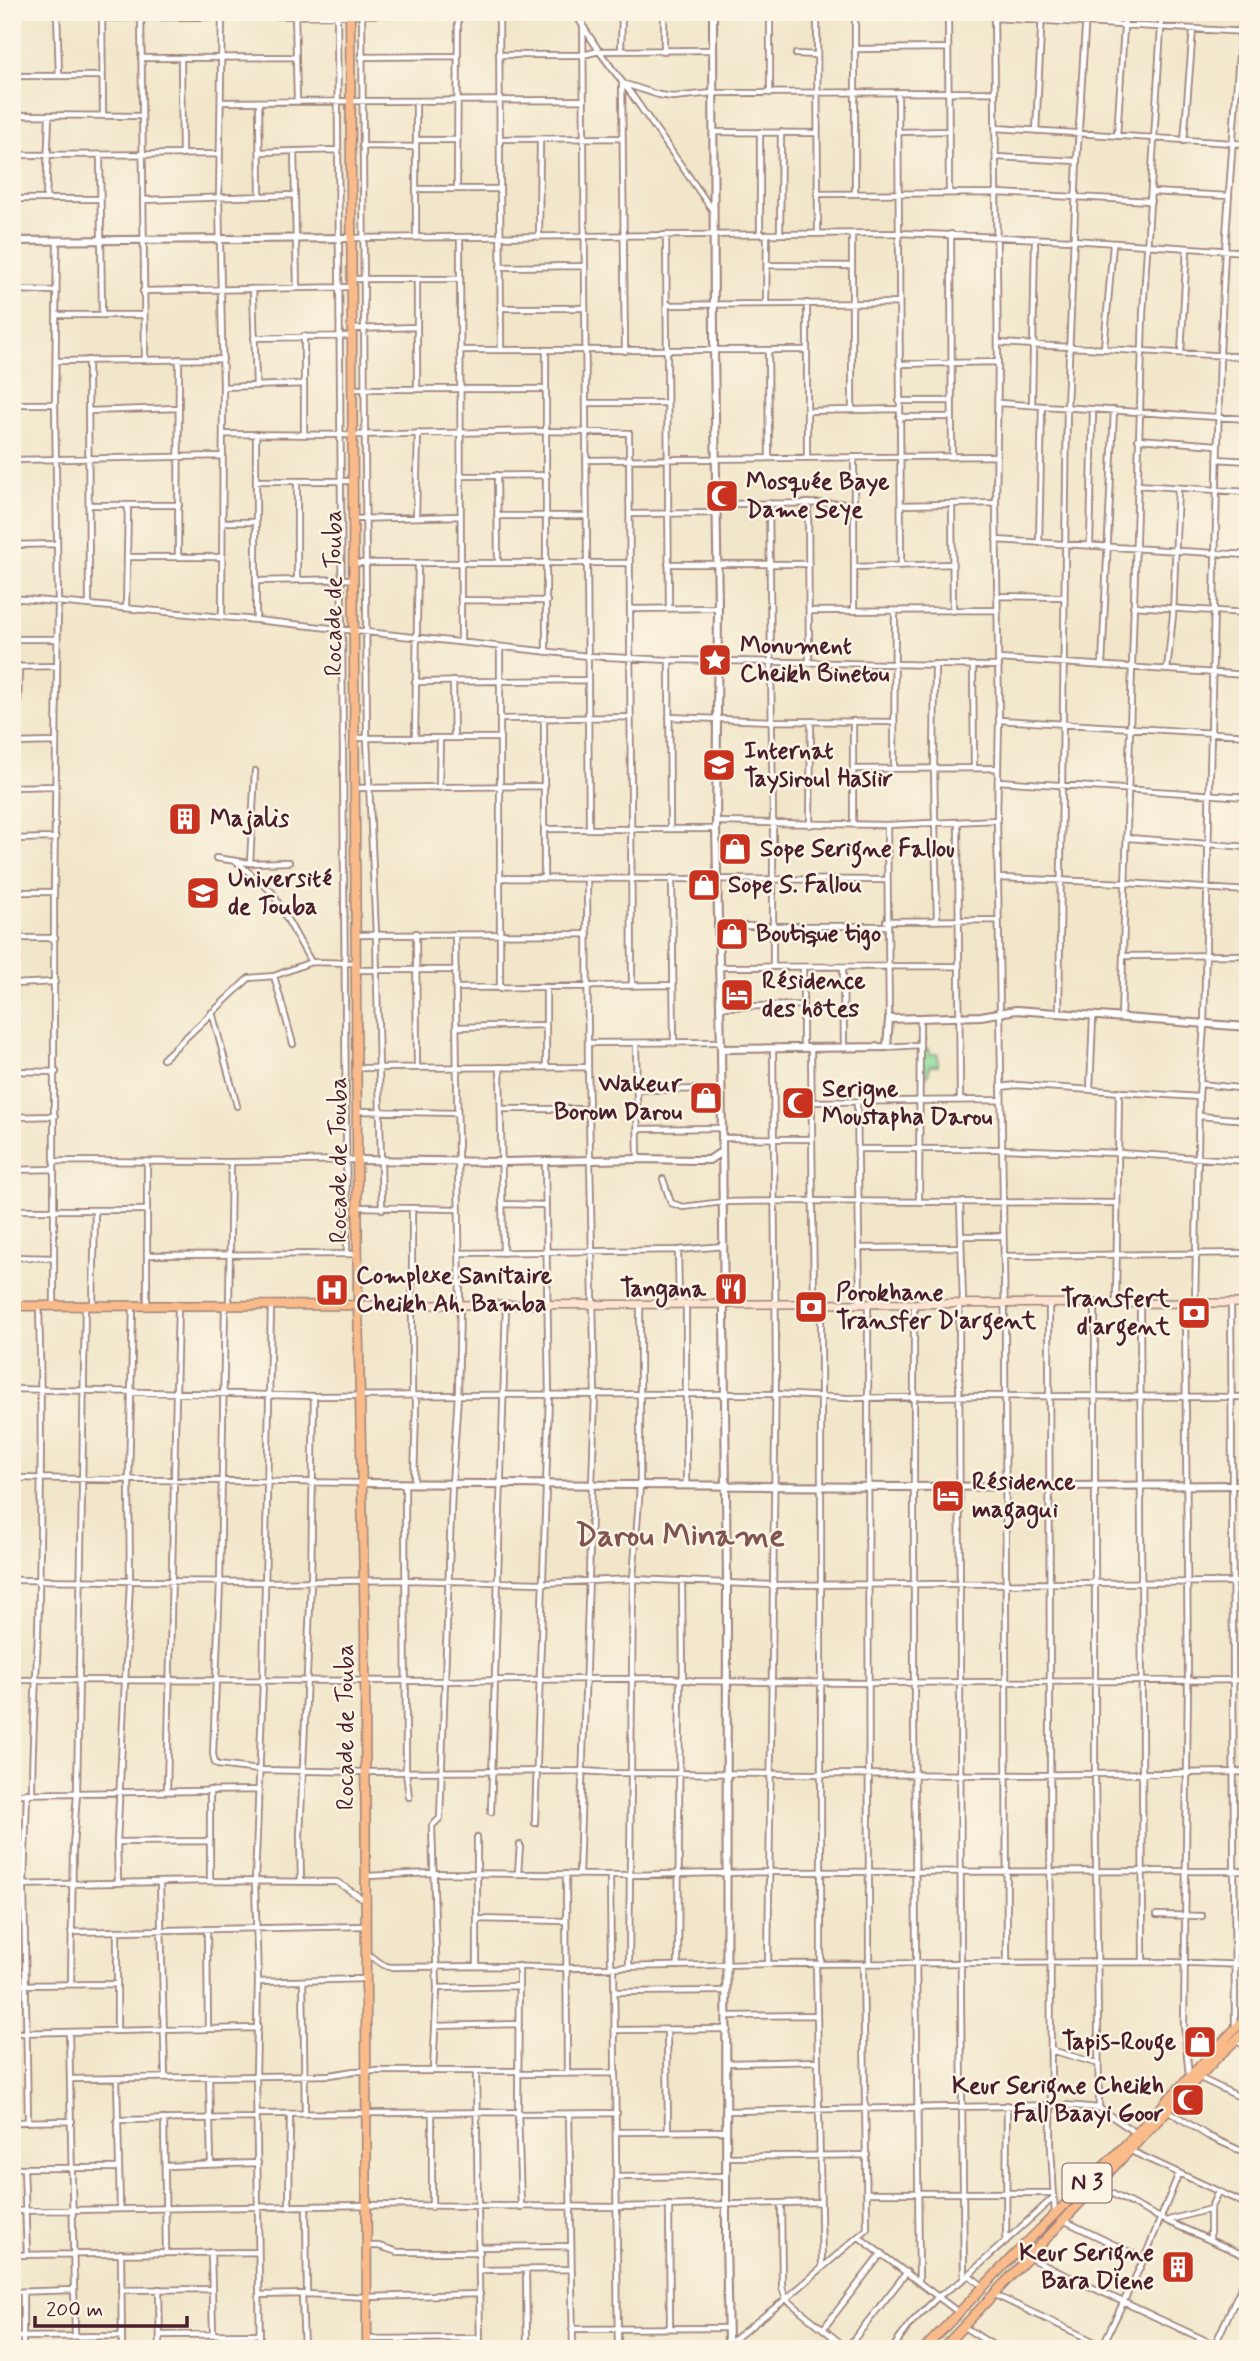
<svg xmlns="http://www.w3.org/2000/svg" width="1260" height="2361" viewBox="0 0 1260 2361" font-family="Mynerve,sans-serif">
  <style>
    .green { fill: #89db9c; stroke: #6a7d64; stroke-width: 2 }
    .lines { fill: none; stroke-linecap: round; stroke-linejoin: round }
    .minor-casing { stroke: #9e827a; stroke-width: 8 }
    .tertiary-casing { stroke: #9e827a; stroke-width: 10 }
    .secondary-casing { stroke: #9e827a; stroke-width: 10 }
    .primary-casing { stroke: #9e827a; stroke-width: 11 }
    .minor { stroke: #fff; stroke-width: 4.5 }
    .tertiary { stroke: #fff; stroke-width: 6 }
    .secondary { stroke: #fde4d1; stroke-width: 7 }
    .primary { stroke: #fabb8b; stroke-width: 8 }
    .labels { text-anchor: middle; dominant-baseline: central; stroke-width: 5; stroke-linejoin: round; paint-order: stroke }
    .shield { fill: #fcf5e5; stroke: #7f5f63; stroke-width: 2 }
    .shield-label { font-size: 23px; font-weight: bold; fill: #4a1f2b }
    .poi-label { font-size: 24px; font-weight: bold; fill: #4a1f2b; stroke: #fcf5e5; text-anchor: start }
    .street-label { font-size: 24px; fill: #4a1f2b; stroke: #fcf5e5 }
    .district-label { font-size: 32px; font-weight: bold; fill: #805450; stroke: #fcf5e5 }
  </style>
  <rect width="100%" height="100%" fill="#fcf5e5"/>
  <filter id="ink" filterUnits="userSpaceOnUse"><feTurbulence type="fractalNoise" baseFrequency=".0143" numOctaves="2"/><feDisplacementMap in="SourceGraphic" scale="14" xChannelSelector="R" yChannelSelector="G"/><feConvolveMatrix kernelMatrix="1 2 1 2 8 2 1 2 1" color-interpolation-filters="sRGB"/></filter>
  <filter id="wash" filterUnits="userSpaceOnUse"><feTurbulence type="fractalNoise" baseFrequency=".00686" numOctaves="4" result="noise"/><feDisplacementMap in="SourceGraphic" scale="28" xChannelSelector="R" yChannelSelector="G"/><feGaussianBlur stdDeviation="1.57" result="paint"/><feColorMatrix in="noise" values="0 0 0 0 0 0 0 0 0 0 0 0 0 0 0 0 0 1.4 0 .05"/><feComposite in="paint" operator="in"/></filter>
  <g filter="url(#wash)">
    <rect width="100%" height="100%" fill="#f1e6c9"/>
    <!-- green -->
    <path class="green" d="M920 1049H928L930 1054H938V1065H930L928 1076H920Z"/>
  </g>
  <g filter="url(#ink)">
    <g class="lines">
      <defs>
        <path id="minor" d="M57 12 59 76
          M102 12 103 116
          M141 12 145 360
          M295 12 297 100
          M337 12 347 1254
          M362 12 367 739 376 934 382 1209
          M499 12 501 350
          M574 12 599 51 632 95 713 211
          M583 12 589 828
          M664 12V51
          M770 12V93
          M817 12 818 234
          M855 12V193
          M948 12 949 193
          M994 12 998 362 996 503 999 720 997 820 1005 1330 1007 1963
          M103 18 574 12
          M994 18 1248 32
          M855 49 948 48
          M621 51 622 12
          M796 54 817 55
          M499 55H583L599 51 713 50
          M361 57 457 56
          M141 58 295 57
          M181 58 182 155
          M12 76H102
          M898 92 901 565
          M221 102 584 100
          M259 103 260 196
          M12 115 142 116
          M996 128 1248 144
          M1036 131 1042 12
          M713 132 817 133
          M898 132 949 131
          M1117 136 1125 12
          M500 139 623 138
          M416 140H457
          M1184 141 1193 29
          M362 146 416 147
          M294 151 297 288
          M260 152 338 150
          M12 155 219 154
          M100 155 102 315
          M996 157 1077 161
          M416 189H500
          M457 189 458 13
          M1152 192 1229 196
          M817 194 997 193 1151 201
          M12 199H100
          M46 199 49 116
          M143 200 295 195
          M760 234V132
          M780 234 781 132
          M852 234V410
          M951 234 952 457
          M666 235 669 609
          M416 237V101
          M539 237 540 139
          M351 238 898 233 1073 240 1248 252
          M460 238 461 642
          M767 265 852 266
          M500 267 584 266
          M352 279H459
          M417 279V388
          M253 289 256 385
          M12 290 56 291
          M143 291 351 287
          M766 303 767 234
          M807 303V457
          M667 305 898 303
          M500 308H584
          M57 315H143
          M352 329 417 327
          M304 336V435
          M254 338 351 336
          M998 343 1248 357
          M1104 348 1113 244
          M460 350H807
          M768 350 769 458
          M625 351 622 83 659 95 673 97 713 93 995 92
          M1181 353 1187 248
          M88 360 89 604
          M56 361 223 359
          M899 364 998 362
          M223 387 304 384
          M353 389H546
          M899 401H952
          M586 403H667
          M998 403 1248 419
          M12 404H55
          M1032 405 1035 239
          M88 411 179 408
          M807 411 899 409
          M899 417H952
          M223 434 352 435 547 431 629 433 632 986
          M256 434V620
          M1138 439 1217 445
          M854 457V611
          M1217 459 1248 461
          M12 460 223 456
          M586 460 997 456
          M497 475 498 562
          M460 476 547 475
          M256 481H352
          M297 481V580
          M1137 485 1248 492
          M769 503 773 824V967
          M808 503 809 661
          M716 504 854 503
          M952 504 953 611
          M89 505H179
          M901 505 996 503
          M631 514 716 513
          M497 516H586
          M416 517 418 433
          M353 519 460 516
          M223 522H256
          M996 540 1248 555
          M1039 543 1042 406
          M12 545 57 544
          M1090 545 1093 409
          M127 557H222
          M178 557 179 359
          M354 563H630
          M668 564H809
          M854 567 952 564
          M256 581 353 579
          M998 596 1064 597
          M12 598 256 620 587 656 669 660 999 666
          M461 600 547 601
          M1133 606 1248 613
          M126 608 128 505
          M631 609 718 608
          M809 611 997 610
          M222 617 223 387 219 198 222 12
          M12 639H57
          M500 647V989
          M546 652V350
          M999 659 1248 675
          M669 660 670 827
          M935 664 934 769 937 921
          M973 665 974 768
          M1102 666 1114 410
          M12 667 56 666
          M1167 670 1173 615 1178 488
          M453 681 454 738
          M415 682 587 680
          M669 717 772 721 893 722
          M500 719 631 717
          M544 719V877
          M999 720 1248 735
          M355 738H500
          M415 738 418 563
          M12 743 56 742
          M17 743 19 666
          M894 768 895 611
          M853 769 998 768
          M998 781 1248 797
          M12 787 56 786
          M355 788 545 786
          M439 788 440 738
          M716 822 887 825 997 820
          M958 822 960 1100
          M810 825 811 721
          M853 825V721
          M887 825 889 1019
          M545 829H716
          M1128 838 1248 847
          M12 839 56 838
          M216 858 250 863 289 862
          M237 862 272 892 311 962
          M250 863 255 771
          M501 878 886 880
          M672 878 674 1043
          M999 878 1126 883 1248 891
          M12 892H54
          M886 921 998 920
          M718 926H886
          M416 933 417 1067
          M357 935 588 934
          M12 938H55
          M1123 956 1248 955
          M719 967 959 966
          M803 967V1048
          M843 968 844 1047
          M356 970H456
          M274 976 293 1044
          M13 984 55 982
          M14 984 17 1071
          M456 988 672 985
          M720 1007 803 1005
          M212 1012 237 1106
          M1059 1014 1067 407 1077 161 1086 12
          M1121 1018 1143 314 1162 12
          M457 1027 545 1025
          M588 1043 721 1042
          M636 1043 638 1159
          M887 1047 919 1045
          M811 1048 814 1304
          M163 1059 249 978 274 976 311 962 355 963
          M546 1066V988
          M500 1067 503 1253
          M357 1068 588 1067
          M12 1071 56 1072
          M1200 1084 1248 1089
          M1001 1087 1016 1085 1199 1097
          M1090 1089 1093 1017
          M637 1090 721 1089
          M812 1102 1001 1100
          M857 1102 860 1304
          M501 1109H590
          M358 1111 457 1113
          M1199 1116 1248 1120
          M12 1117 55 1116
          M638 1129 721 1128
          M722 1138 811 1139
          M859 1149H1002L1118 1153 1248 1161
          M54 1161 231 1162 357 1160
          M147 1162V1305
          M12 1170 54 1169
          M663 1179 671 1203 683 1207 723 1202 796 1201 1117 1203
          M919 1201 920 1018
          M960 1202 963 1303
          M503 1204 545 1205
          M358 1207 458 1209
          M412 1209V1395L416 1401V1406L414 1483
          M12 1210H147
          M961 1236H1003
          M859 1248 961 1247
          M678 1250 679 1304
          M459 1253 678 1250 724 1246
          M147 1255 359 1254
          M1003 1256 1248 1253
          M12 1257 54 1258
          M1140 1302 1143 1962
          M1049 1303 1051 2149 1055 2214
          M1116 1303 1119 1091
          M1185 1303 1188 1681 1184 2025 1189 2076
          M1195 1303 1199 1097 1204 1025 1220 355 1225 250 1242 12
          M1231 1303 1235 2027
          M868 1304 869 1964
          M914 1304V1719L919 2282
          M959 1304 961 2006 964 2279
          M1095 1304V1774L1099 2108
          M229 1305 231 1162
          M54 1306V892L58 603 55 404 57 242
          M225 1306 220 1582 213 1754 215 1763 218 1765 259 1770 365 1772 582 1771 614 1773 1006 1775 1248 1772
          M93 1307 95 1211
          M12 1389 314 1396 640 1394H775L847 1398 982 1396 1248 1397
          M12 1478 360 1483
          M405 1483 406 1772 409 1797
          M686 1485V1305
          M12 1580 265 1582 405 1580 543 1583 633 1579 774 1585 1248 1582
          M682 1581 683 1680
          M12 1680 444 1681 671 1678 695 1681 869 1683 1248 1680
          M167 1791 178 1306
          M27 1793 24 1885 28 2122
          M32 1793C32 1739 36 1686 38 1633 41 1524 42 1415 39 1307
          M12 1794 258 1790
          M491 1812 506 1305
          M535 1823 549 1395 545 1161
          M117 1842 209 1841
          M12 1846H25
          M518 1873 520 1845
          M566 1874 567 2074
          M579 1874 595 1395 588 1067 587 878
          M610 1875 611 1967
          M367 1876 432 1873 629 1875 769 1872 1248 1871
          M210 1881V1790
          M160 1882 165 2078
          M301 1882 300 1836 311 1582 314 1396
          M118 1883 117 1842 130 1582 129 1480 133 1306
          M12 1885 210 1881 337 1882 366 1901
          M1157 1915 1202 1916
          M477 1919 565 1921
          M207 1930 208 2029
          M117 1931V2031
          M71 1932 365 1926
          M366 1954C375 1957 381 1966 390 1967L498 1966 566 1968 768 1964 1166 1962 1248 1965
          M768 1964 776 1365 773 1049
          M816 1964 822 2267
          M821 1964V1304
          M477 1966V1838
          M519 1966 518 2112 521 2207
          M629 1966 633 1579 640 1486V1304
          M678 1966 680 1679
          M614 1967 618 2349
          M303 1981 305 2114
          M258 1982 364 1979
          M71 1984 73 1847 77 1794 85 1307
          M12 1985 117 1984
          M437 1988 518 1986
          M615 1992 726 1991
          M727 2016 817 2015
          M435 2026 519 2024
          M615 2030 728 2029
          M667 2030 668 2132
          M69 2032 75 2336
          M12 2033 258 2028
          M1236 2041 1248 2047
          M1051 2050 1099 2064
          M728 2063 818 2061
          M433 2071 437 1988 432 1826 440 1818 452 1484 458 1395 460 1305 455 934
          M476 2071 480 2349
          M518 2074 616 2073
          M209 2077 211 2164
          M1200 2078 1248 2101
          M71 2079 330 2075 354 2071H518
          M117 2079 120 2208
          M727 2111 1065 2105 1099 2108 1136 2133
          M1169 2111 1208 2136 1248 2154
          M432 2113V2207
          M257 2114 518 2112
          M518 2114 617 2113
          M569 2114 573 2349
          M164 2119 166 2252
          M117 2120 256 2118
          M12 2122 72 2121
          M617 2132 726 2131
          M1131 2151 1248 2205
          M726 2157 867 2155
          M166 2166 258 2163
          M12 2168H119
          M24 2168 27 2255
          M617 2177 726 2176
          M1097 2186 1160 2218 1248 2257
          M867 2193H1053
          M781 2203 782 2287 786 2299 848 2349
          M669 2205 670 2328
          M289 2207 290 2115
          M306 2207 307 2294
          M12 2211 366 2205 618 2207 820 2202
          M1063 2220 1144 2259
          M1169 2220 1210 2209
          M859 2237 958 2312
          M1210 2239V2209L1218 2192
          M1006 2241 1007 2105
          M366 2246H379L398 2252H480
          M480 2247 571 2246
          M211 2252 213 2334
          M121 2253 122 2349
          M12 2255 258 2252
          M1029 2258 1224 2349
          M480 2270 571 2269
          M526 2270 527 2349
          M969 2275 984 2287
          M159 2289 160 2349
          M121 2290 212 2289
          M12 2292 74 2290
          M23 2292V2349
          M302 2294 304 2349
          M259 2295 307 2294 366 2297 480 2294
          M995 2295 1110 2349
          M1234 2302 1248 2308
          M964 2327 999 2349
          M572 2329 728 2328
          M823 2329 882 2253
          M160 2335 259 2334
          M12 2337 122 2336
          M366 2339 480 2338
          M728 2344 786 2299 867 2229 863 1964
          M847 2348 907 2272
          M260 2349 256 2076 258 1982 255 1882 263 1681 271 1307
          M892 2349 912 2322 939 2296 964 2279 1053 2198
          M1101 2349 1144 2259 1179 2173
          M1213 2349 1248 2272"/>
        <path id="tertiary" d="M713 12 714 351 718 608 716 829 721 1049 727 1583 726 2238 728 2344 730 2349
          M12 241 351 238
          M721 1049 887 1047 889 1019 981 1016 1016 1010 1248 1027
          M357 1160 503 1162 638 1159 697 1160H709L721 1152
          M360 1483 896 1487 1248 1485"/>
        <path id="secondary" d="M358 1305 1248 1303"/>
        <path id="primary" d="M350 12 358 1305 365 1632 367 2349
          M12 1306 358 1305
          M924 2349 1009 2260 1124 2146 1248 2015
          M942 2349 1218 2057 1248 2029"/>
      </defs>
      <!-- minor casing -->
      <use href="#minor" class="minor-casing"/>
      <!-- tertiary casing -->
      <use href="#tertiary" class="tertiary-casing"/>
      <!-- secondary casing -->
      <use href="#secondary" class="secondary-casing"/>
      <!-- primary casing -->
      <use href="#primary" class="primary-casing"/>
      <!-- minor -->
      <use href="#minor" class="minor"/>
      <!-- tertiary -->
      <use href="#tertiary" class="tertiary"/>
      <!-- secondary -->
      <use href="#secondary" class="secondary"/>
      <!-- primary -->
      <use href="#primary" class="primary"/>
    </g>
  </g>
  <!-- icons -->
  <defs>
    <symbol id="mosque-square" viewBox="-11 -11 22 22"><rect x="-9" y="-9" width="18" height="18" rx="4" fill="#c8321e" stroke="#fcf5e5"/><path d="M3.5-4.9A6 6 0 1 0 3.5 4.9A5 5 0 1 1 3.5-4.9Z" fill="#fff"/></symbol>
    <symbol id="sight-square" viewBox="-11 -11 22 22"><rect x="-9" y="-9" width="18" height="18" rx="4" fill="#c8321e" stroke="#fcf5e5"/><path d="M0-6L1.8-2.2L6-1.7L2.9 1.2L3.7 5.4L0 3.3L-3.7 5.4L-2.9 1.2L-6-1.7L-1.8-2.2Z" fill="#fff"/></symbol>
    <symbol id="school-square" viewBox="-11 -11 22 22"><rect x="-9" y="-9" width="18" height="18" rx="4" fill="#c8321e" stroke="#fcf5e5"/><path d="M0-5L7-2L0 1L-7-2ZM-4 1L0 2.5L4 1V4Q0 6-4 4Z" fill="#fff"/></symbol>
    <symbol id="building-square" viewBox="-11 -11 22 22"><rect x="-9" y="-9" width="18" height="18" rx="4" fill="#c8321e" stroke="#fcf5e5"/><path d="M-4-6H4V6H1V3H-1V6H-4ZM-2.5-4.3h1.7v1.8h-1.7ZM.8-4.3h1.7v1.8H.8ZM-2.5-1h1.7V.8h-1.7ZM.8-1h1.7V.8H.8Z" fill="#fff"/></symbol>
    <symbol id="shop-square" viewBox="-11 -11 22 22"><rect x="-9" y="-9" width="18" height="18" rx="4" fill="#c8321e" stroke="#fcf5e5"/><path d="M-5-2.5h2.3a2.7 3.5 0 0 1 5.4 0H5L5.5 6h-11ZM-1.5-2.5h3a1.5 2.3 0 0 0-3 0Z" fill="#fff"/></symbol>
    <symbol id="hotel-square" viewBox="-11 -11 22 22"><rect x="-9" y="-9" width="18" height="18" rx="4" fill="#c8321e" stroke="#fcf5e5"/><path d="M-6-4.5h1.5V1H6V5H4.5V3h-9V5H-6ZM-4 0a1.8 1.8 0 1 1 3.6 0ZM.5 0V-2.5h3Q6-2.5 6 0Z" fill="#fff"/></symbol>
    <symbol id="restaurant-square" viewBox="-11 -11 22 22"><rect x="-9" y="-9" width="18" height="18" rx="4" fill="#c8321e" stroke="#fcf5e5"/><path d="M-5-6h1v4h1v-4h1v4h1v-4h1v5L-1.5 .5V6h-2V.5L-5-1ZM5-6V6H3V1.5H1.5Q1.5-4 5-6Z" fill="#fff"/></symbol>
    <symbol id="hospital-square" viewBox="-11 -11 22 22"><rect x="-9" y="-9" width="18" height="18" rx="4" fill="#c8321e" stroke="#fcf5e5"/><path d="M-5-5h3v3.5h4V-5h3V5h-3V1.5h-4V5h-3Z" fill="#fff"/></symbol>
    <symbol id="bank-square" viewBox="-11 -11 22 22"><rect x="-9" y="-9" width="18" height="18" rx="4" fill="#c8321e" stroke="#fcf5e5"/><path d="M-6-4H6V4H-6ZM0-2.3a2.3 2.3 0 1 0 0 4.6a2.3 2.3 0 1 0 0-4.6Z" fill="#fff"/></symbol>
  </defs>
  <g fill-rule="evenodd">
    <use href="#mosque-square" x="703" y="477" width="38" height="38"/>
    <use href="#sight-square" x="696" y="641" width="38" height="38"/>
    <use href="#school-square" x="700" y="746" width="38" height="38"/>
    <use href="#building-square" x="166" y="800" width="38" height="38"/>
    <use href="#shop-square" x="716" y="830" width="38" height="38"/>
    <use href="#shop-square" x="685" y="866" width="38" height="38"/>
    <use href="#school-square" x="184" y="874" width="38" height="38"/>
    <use href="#shop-square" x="713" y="915" width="38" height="38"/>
    <use href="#hotel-square" x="718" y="976" width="38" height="38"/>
    <use href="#shop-square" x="687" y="1079" width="38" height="38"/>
    <use href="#mosque-square" x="779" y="1084" width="38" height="38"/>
    <use href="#restaurant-square" x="712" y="1270" width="38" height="38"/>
    <use href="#hospital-square" x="313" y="1271" width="38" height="38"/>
    <use href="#bank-square" x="792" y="1288" width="38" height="38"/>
    <use href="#bank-square" x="1175" y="1294" width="38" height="38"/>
    <use href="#hotel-square" x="929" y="1477" width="38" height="38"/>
    <use href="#shop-square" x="1181" y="2023" width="38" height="38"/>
    <use href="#mosque-square" x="1169" y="2081" width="38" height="38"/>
    <use href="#building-square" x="1159" y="2248" width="38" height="38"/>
  </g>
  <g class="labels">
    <!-- shield labels -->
    <rect class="shield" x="1062.5" y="2163.5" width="49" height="39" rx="5"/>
    <g class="shield-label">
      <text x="1087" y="2183">N 3</text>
    </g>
    <!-- poi labels -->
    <g class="poi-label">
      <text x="746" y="482">Mosquée Baye<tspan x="746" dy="28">Dame Seye</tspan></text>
      <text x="740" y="646">Monument<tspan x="740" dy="28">Cheikh Binetou</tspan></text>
      <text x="744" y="751">Internat<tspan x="744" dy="28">Taysiroul Hasiir</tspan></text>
      <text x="210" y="819">Majalis</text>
      <text x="760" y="849">Sope Serigne Fallou</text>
      <text x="228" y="879">Université<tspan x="228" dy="28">de Touba</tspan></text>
      <text x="728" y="885">Sope S. Fallou</text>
      <text x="756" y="934">Boutique tigo</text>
      <text x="762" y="981">Résidence<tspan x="762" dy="28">des hôtes</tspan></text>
      <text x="682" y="1084" text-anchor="end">Wakeur<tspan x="682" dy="28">Borom Darou</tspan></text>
      <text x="822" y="1089">Serigne<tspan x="822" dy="28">Moustapha Darou</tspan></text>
      <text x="356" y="1276">Complexe Sanitaire<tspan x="356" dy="28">Cheikh Ah. Bamba</tspan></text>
      <text x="706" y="1289" text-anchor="end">Tangana</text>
      <text x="836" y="1293">Porokhane<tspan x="836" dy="28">Transfer D'argent</tspan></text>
      <text x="1170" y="1299" text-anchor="end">Transfert<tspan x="1170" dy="28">d'argent</tspan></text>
      <text x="972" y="1482">Résidence<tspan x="972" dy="28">magagui</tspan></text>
      <text x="1176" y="2042" text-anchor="end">Tapis-Rouge</text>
      <text x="1164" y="2086" text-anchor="end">Keur Serigne Cheikh<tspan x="1164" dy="28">Fall Baayi Goor</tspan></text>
      <text x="1154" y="2253" text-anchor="end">Keur Serigne<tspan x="1154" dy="28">Bara Diene</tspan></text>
    </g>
    <!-- street labels -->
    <g class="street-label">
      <text transform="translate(334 593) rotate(-90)">Rocade de Touba</text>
      <text transform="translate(339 1160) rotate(-90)">Rocade de Touba</text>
      <text transform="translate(346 1727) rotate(-90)">Rocade de Touba</text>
    </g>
    <!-- district labels -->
    <g class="district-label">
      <text x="680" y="1536">Darou Miname</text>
    </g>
  </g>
  <!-- margin -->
  <rect width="1260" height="2361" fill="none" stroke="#fcf5e5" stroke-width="42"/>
  <!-- scale -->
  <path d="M35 2316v10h152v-10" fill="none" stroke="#4a1f2b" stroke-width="3.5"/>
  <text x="46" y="2316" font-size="21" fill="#4a1f2b" stroke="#fcf5e5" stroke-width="5" paint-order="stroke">200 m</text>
</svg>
